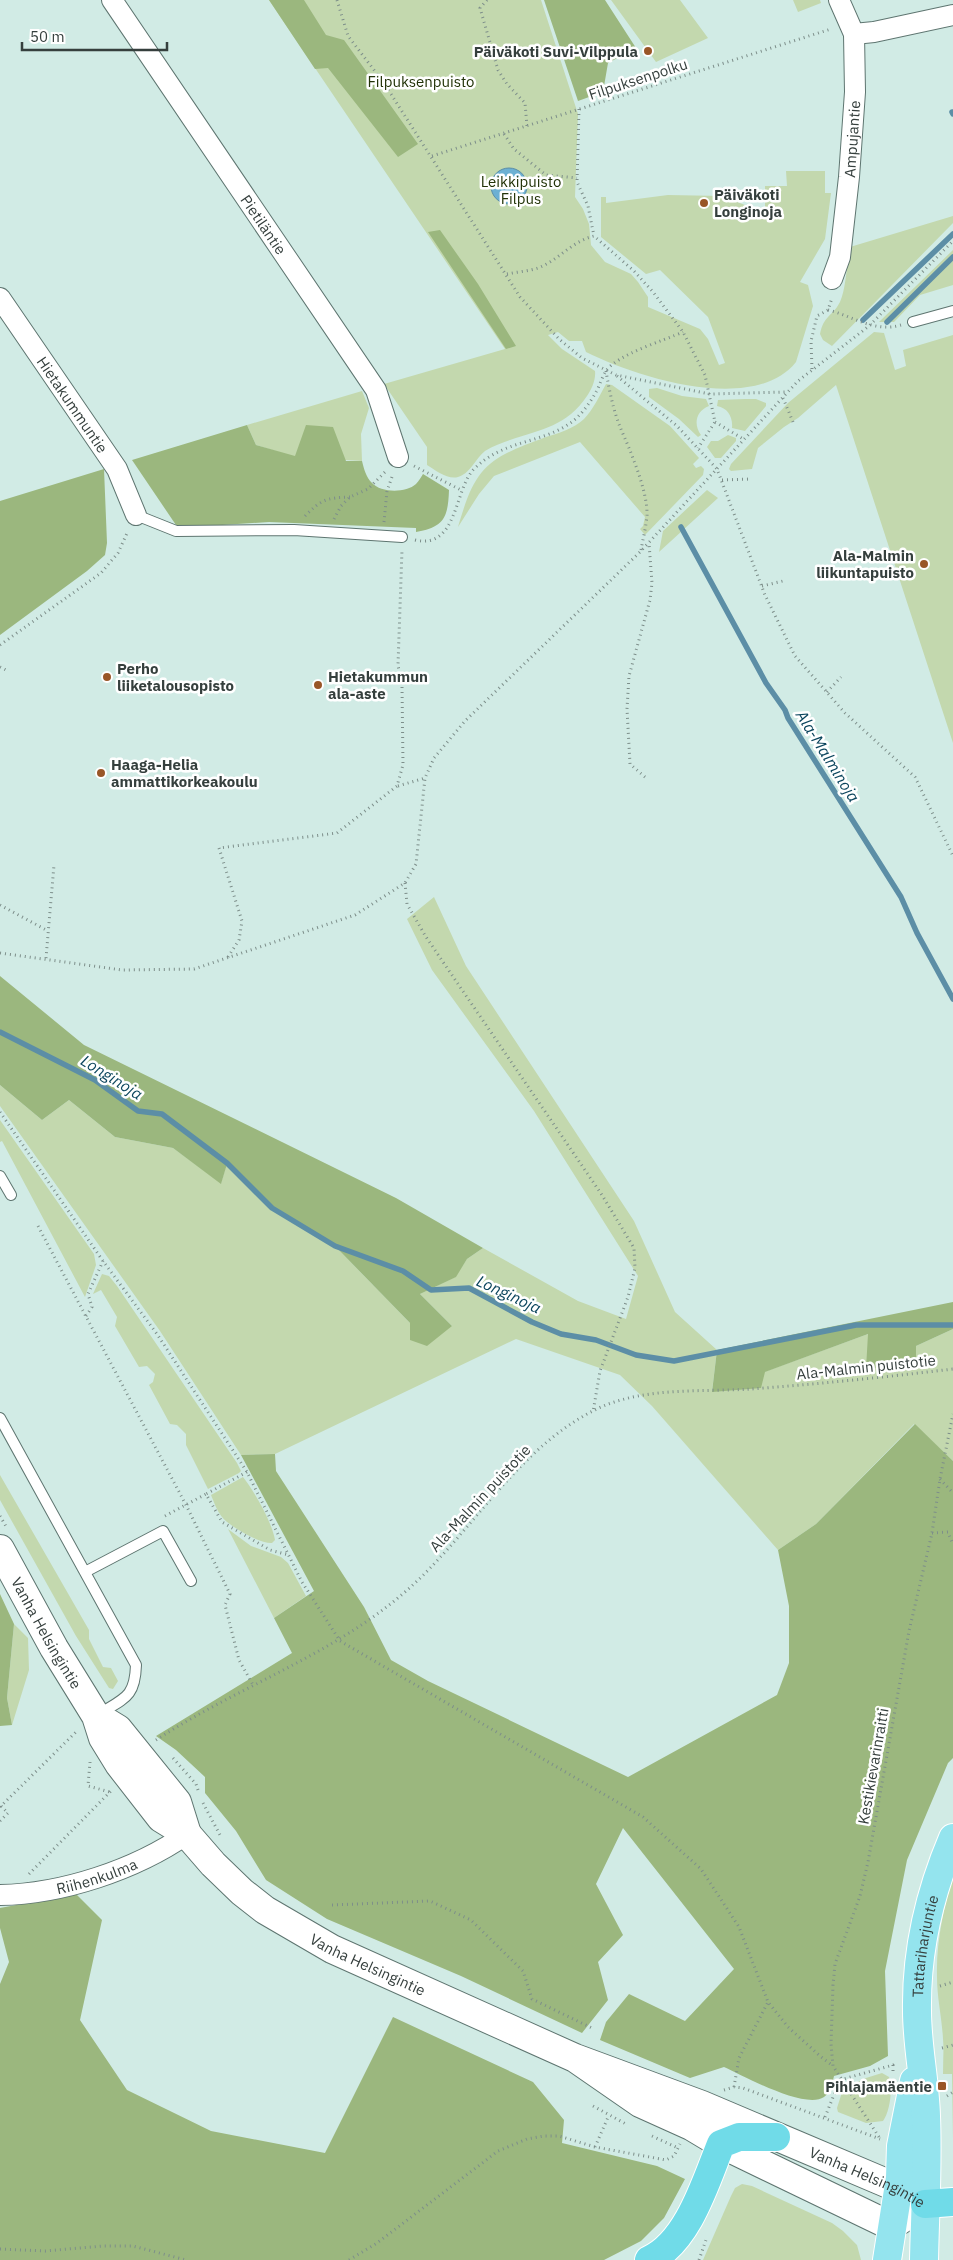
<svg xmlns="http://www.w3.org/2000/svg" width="953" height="2260" viewBox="0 0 953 2260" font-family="'IBM Plex Sans',sans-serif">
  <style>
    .green { fill: #c3d8ae }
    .forest { fill: #9bb77e }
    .water { fill: #6cb0d3; stroke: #5c8ea6 }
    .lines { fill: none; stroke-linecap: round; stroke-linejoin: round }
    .stream { stroke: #5c8ea6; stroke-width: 5.5 }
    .service-casing { stroke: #5e7570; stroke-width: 12 }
    .minor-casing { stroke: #5e7570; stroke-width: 22 }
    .secondary-casing { stroke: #5e7570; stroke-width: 30 }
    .primary-casing { stroke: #fff; stroke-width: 30 }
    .trunk-casing { stroke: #fff; stroke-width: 30 }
    .path { stroke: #7d8e8a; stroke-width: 3; stroke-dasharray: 1 4; stroke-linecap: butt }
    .service { stroke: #fff; stroke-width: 10 }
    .minor { stroke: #fff; stroke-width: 20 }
    .secondary { stroke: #fff; stroke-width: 28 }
    .primary { stroke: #94e4ee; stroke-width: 28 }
    .trunk { stroke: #70dbe8; stroke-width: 28 }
    .poi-dot { fill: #995627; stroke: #fff; stroke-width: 2 }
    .labels { text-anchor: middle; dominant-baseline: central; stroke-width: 5; stroke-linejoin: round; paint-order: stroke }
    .poi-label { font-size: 15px; font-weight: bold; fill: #353f3d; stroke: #fff; text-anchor: start }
    .street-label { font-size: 15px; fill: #353f3d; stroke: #fff }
    .park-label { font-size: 15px; fill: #223308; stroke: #fff }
    .water-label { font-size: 16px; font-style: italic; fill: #0b455d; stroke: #fff }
  </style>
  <rect width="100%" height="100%" fill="#d1ebe5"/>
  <!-- green -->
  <path class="green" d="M269 0H541L578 114 575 197 583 209 589 224 591 245 605 262 631 274 638 282 648 297V307L700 329 708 339 719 365 725 363 708 317 660 270 646 274 601 237V197H606V203L668 195 722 196 765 213V186H787L786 171H825V193H831L825 239 800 282 808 285 813 306 796 362C754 415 636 377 586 352L582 341H569L558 332 548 335 562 349 595 371C596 379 592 389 587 396 567 426 542 429 510 440 502 443 493 446 485 451 476 458 470 474 458 477 448 480 435 470 427 465V447L384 384 505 349Z
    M611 0H680L708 38 656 62Z
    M793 0H820L821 3 798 12Z
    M953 216V223L832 346 823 340 820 334C824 315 832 317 840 302 846 289 847 262 850 247Z
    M953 250V285L920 295 894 322H879Z
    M874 332 884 333 895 370 906 366 903 350 953 335V743L836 385 798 418 784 427 758 448 752 469 731 471 729 469 731 464 788 403Z
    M606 384 612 385 670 426 699 458 693 464 696 468 701 466 704 469 703 475 645 535 640 529 643 526 645 517 580 442 494 476 479 494 458 527C476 465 487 459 546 437 559 433 573 429 584 419 593 410 600 395 606 384Z
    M657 388 682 396 706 399 709 406C696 411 693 424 701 435L698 437 679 419 649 397V389Z
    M362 391 369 408 361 434 362 461 295 457 256 445 247 425Z
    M745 399H756L766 403V406L745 431 732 428C733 417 728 408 717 406L718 400Z
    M728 435 736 438V441L721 458H715L707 447 711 441H718Z
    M707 490 718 498 659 552 663 531Z
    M434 897 466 966 634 1221 675 1312 717 1350 712 1391 868 1334 916 1362V1346L953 1329V1461L914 1424 816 1524 778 1550 652 1406 620 1375 516 1339 275 1454 241 1455 160 1331 0 1106V1085L42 1120 69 1100 115 1137 173 1148 221 1183 227 1163 272 1208 335 1246 410 1323 452 1326 420 1294 455 1277 467 1259 483 1248 578 1301 626 1319 638 1276 534 1111 432 970 407 919Z
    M0 1120 94 1254 96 1265 85 1297 2 1141 0 1142Z
    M102 1274 109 1276 117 1286 237 1463 241 1471 239 1473 208 1489 186 1445V1434L177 1425 170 1424 149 1385 153 1382 155 1374 147 1366 139 1367 115 1326 117 1317 101 1290 93 1294Z
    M0 1475 89 1630V1639L103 1667 111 1668 118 1681 113 1689 109 1688 76 1636 0 1500Z
    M243 1477C254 1491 272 1522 275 1540L272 1543C260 1544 229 1526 222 1517 217 1511 214 1502 211 1495Z
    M228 1529 251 1546 281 1557 288 1563 306 1596 274 1618Z
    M14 1624 28 1638 29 1670 12 1725 7 1698Z
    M953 1874V2139L952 2074H943C943 2062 944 2050 943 2039 942 2018 937 1998 937 1977 936 1941 944 1908 953 1874Z
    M882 2073 889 2077C893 2089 890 2111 883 2121L866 2123 838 2112 837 2108 843 2089 866 2078Z
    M742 2184 752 2186 832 2223 843 2231 857 2245 861 2260H703L731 2196 735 2188Z"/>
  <!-- forest -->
  <path class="forest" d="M269 0H304L326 35 344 40 418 144 398 157 328 68 315 69Z
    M544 0H605L636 48 608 63 603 92 578 101Z
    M440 230 478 284 516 346 506 349 428 232Z
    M247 425 256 445 295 456 306 425 333 427 346 461H362C364 469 366 477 372 483 381 493 406 493 416 484 419 481 421 477 423 474L449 490C448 518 444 527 416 532V528L269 522 178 528 132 460Z
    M104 469 107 543 105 555 87 571 0 635V501Z
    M0 976 84 1045 396 1198 483 1248 467 1259 456 1277 420 1294 452 1326 427 1346 410 1340V1323L335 1246 272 1208 227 1164 221 1184 173 1148 115 1137 69 1100 42 1120 0 1085Z
    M953 1302V1329L916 1346V1362L866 1369 868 1334 765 1372 761 1388 712 1392 717 1350Z
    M915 1424 953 1461V1758L948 1763 907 1860 885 1971 888 2056 870 2066 834 2076C832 2084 831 2092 824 2097 805 2110 744 2076 724 2067L690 2078 600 2040 606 2022 629 1994 685 2021 734 1969 623 1828 596 1884 623 1935 598 1962 608 2000 582 2033 461 1976 327 1919 266 1880 236 1831 205 1793V1777L176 1750 156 1736 292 1653 274 1618 314 1591 241 1455 275 1454 276 1471 364 1607 391 1660 428 1681 628 1777 777 1695 789 1663V1606L778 1550 816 1524Z
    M0 1594 14 1624 7 1698 12 1725 0 1726Z
    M76 1894 102 1920 80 2020 127 2090 211 2131 325 2153 393 2017 533 2082 564 2120 562 2143 657 2166 685 2179 664 2218 641 2241 604 2260H0V1984L9 1962 0 1928V1908Z"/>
  <!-- water -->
  <path class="water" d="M491 186a18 18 0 1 1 36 0a18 18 0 1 1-36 0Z"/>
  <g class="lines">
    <!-- stream -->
    <path class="stream" d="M952 112 953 114
      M863 320 953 234
      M887 322 953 257
      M681 527 766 683 785 710 788 718 901 897 917 933 953 999
      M0 1032 95 1080 138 1111 162 1114 227 1163 272 1208 335 1246 403 1271 431 1290 469 1288 532 1322 561 1334 596 1340 636 1355 674 1361 856 1325H953"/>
    <defs>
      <path id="service" d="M913 322 953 311
        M136 515 176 531 294 530 402 537
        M0 1176 11 1195
        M0 1418 136 1665C135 1697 125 1698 99 1714
        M85 1572 163 1531 191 1581"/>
      <g id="minor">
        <path id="s1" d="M112 0 376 390 398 457"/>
        <path d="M854 34 874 32 953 15"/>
        <path id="s2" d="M832 279 840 257 849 177 855 92 854 34 839 0"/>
        <path id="s3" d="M0 298 117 469 136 515"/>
        <path id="s4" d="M0 1895C62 1894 135 1870 187 1834"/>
      </g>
      <g id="secondary">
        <path id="s5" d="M0 1549 54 1648 96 1716 103 1738 119 1764 161 1818 187 1834 213 1864 242 1892 265 1910 332 1949 575 2058 702 2105 898 2188 925 2204 891 2226 721 2144 691 2126 640 2103 575 2058"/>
        <path d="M100 1718 118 1729 177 1802 187 1834"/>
      </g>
      <g id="primary">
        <path d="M887 2260 900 2178 901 2146 914 2081"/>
        <path id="s6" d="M924 2260C925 2212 928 2164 926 2116 925 2081 917 2046 917 2011 916 1952 930 1892 953 1838"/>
      </g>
      <path id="trunk" d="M925 2204 953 2202
        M649 2260C688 2243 706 2181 721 2144L739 2137H776"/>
    </defs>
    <!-- service casing -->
    <use href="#service" class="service-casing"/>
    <!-- minor casing -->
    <use href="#minor" class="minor-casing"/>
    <!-- secondary casing -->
    <use href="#secondary" class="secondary-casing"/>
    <!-- primary casing -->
    <use href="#primary" class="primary-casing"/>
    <!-- trunk casing -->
    <use href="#trunk" class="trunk-casing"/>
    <!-- path -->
    <path class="path" d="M337 0 348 36 384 83 520 297 559 339 582 358 616 375 710 394 787 392
      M487 0 480 8 498 70 507 84 525 103 527 126
      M579 109 577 182 588 206 594 236
      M504 134 514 149 546 175 577 178
      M432 156 831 29
      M507 274C517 272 529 271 538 268 559 260 572 241 594 236L634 271 653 292 683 332 705 375 715 422 698 448
      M828 310C853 316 874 333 901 325
      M812 369 811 341 817 316 828 310 832 298
      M606 371C609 389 613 409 620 427 630 450 648 491 647 516 646 527 643 539 641 550
      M617 376 677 426 717 469 765 595 795 656 845 713 915 777 953 856
      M783 398 793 422
      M715 422 745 440
      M414 466 461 490
      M722 480 751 479
      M305 516C322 499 326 498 350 497
      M334 519 341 506 350 497 368 489 386 471
      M384 522 387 491 393 474
      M415 540C458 550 454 489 474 469 503 440 539 444 569 424 580 417 590 403 596 392 600 385 602 377 606 371 618 354 663 341 683 332
      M762 586 783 581
      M0 645 101 573 118 553 128 531
      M0 667 8 671
      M827 692 841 677
      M645 777 630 764 627 709 629 676 650 600 652 583 649 543
      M398 786 425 778
      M405 883 407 904 426 937 602 1195 634 1248 635 1268 628 1297 600 1371 593 1412
      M0 905 48 931
      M0 953 122 970 194 969 355 915 405 883 416 864 425 778 434 758 465 721 641 551 798 381 869 326 953 241
      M228 957 239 940 242 921 219 848 337 833 397 786 403 765 402 686 398 665 402 550
      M46 958 54 865
      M0 1112 103 1261 157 1334 247 1472 302 1582 340 1641 643 1817 701 1869 739 1927 768 2002 788 2027 820 2056 833 2066
      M38 1226 186 1505 230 1594 225 1605 239 1660 253 1685
      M86 1316 92 1307 88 1294 103 1261
      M247 1472 206 1494 222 1522 270 1550 289 1555
      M940 1479 953 1493
      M0 1516 7 1528
      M165 1516 206 1494
      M932 1533 948 1532 953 1545
      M156 1740C237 1687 331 1656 405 1592 472 1534 518 1445 601 1407 647 1387 703 1392 751 1389 819 1384 886 1377 953 1369
      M173 1758 196 1784 198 1790
      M90 1762 88 1786 110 1792
      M203 1803 220 1835
      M0 1807 78 1730
      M0 1821 8 1813 0 1805
      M29 1874 111 1791
      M332 1905 430 1901 471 1920 523 1971 532 1999 594 2029
      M940 1986 953 1982
      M942 2048 953 2045
      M840 2080 893 2065V2072
      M734 2087 739 2058 768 2002
      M724 2090 734 2087 743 2088 880 2139
      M947 2096 953 2092
      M593 2106 626 2124
      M825 2117 840 2080
      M652 2136 678 2148
      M879 2137 833 2066 831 2044 833 1985 835 1964 860 1896 868 1862 909 1631 932 1533 940 1479 953 1414
      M595 2147 609 2115
      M0 2249 45 2251 103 2246H133L186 2260
      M349 2260 377 2243 498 2151 527 2139 544 2136H559L595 2147 666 2160 674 2156 680 2144
      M699 2260 707 2237"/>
    <!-- service -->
    <use href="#service" class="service"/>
    <!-- minor -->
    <use href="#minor" class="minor"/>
    <!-- secondary -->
    <use href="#secondary" class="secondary"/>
    <!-- primary -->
    <use href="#primary" class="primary"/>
    <!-- trunk -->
    <use href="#trunk" class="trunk"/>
  </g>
  <!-- markers -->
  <g class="poi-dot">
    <circle cx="648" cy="51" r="5"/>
    <circle cx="704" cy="203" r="5"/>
    <circle cx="924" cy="564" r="5"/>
    <circle cx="107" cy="677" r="5"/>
    <circle cx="318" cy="685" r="5"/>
    <circle cx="101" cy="773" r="5"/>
    <rect x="937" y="2081" width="10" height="10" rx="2.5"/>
  </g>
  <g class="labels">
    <!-- poi labels -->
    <g class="poi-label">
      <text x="638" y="51" text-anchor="end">Päiväkoti Suvi-Vilppula</text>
      <text x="714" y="194">Päiväkoti<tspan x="714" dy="17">Longinoja</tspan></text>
      <text x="914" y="555" text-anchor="end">Ala-Malmin<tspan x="914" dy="17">liikuntapuisto</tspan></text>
      <text x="117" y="668">Perho<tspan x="117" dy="17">liiketalousopisto</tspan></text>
      <text x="328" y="676">Hietakummun<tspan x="328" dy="17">ala-aste</tspan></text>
      <text x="111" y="764">Haaga-Helia<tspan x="111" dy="17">ammattikorkeakoulu</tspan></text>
      <text x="932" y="2086" text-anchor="end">Pihlajamäentie</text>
    </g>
    <!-- street labels -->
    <g class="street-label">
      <text transform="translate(638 79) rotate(-18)">Filpuksenpolku</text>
      <text stroke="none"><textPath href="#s2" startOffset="142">Ampujantie</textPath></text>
      <text stroke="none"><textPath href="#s1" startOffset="271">Pietiläntie</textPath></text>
      <text stroke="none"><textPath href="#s3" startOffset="129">Hietakummuntie</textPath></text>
      <text transform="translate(866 1367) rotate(-6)">Ala-Malmin puistotie</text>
      <text transform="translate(480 1498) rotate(-47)">Ala-Malmin puistotie</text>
      <text stroke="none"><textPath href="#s5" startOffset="96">Vanha Helsingintie</textPath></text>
      <text transform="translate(873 1766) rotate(-80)">Kestikievarinraitti</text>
      <text stroke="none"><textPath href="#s4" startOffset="99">Riihenkulma</textPath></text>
      <text stroke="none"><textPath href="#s6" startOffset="315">Tattariharjuntie</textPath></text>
      <text stroke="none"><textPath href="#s5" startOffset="571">Vanha Helsingintie</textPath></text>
      <text stroke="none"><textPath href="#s5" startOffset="1114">Vanha Helsingintie</textPath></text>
    </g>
    <!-- park labels -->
    <g class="park-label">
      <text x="421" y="81">Filpuksenpuisto</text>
      <text x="521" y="181">Leikkipuisto<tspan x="521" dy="17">Filpus</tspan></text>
    </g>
    <!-- water labels -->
    <g class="water-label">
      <text transform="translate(828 756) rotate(58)">Ala-Malminoja</text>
      <text transform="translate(112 1077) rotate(32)">Longinoja</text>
      <text transform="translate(509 1294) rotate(25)">Longinoja</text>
    </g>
  </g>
  <!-- scale -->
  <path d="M22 42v8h145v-8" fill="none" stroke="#353f3d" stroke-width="2.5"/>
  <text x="30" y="42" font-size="15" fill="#353f3d" stroke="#ffffff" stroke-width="4" paint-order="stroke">50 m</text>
</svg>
